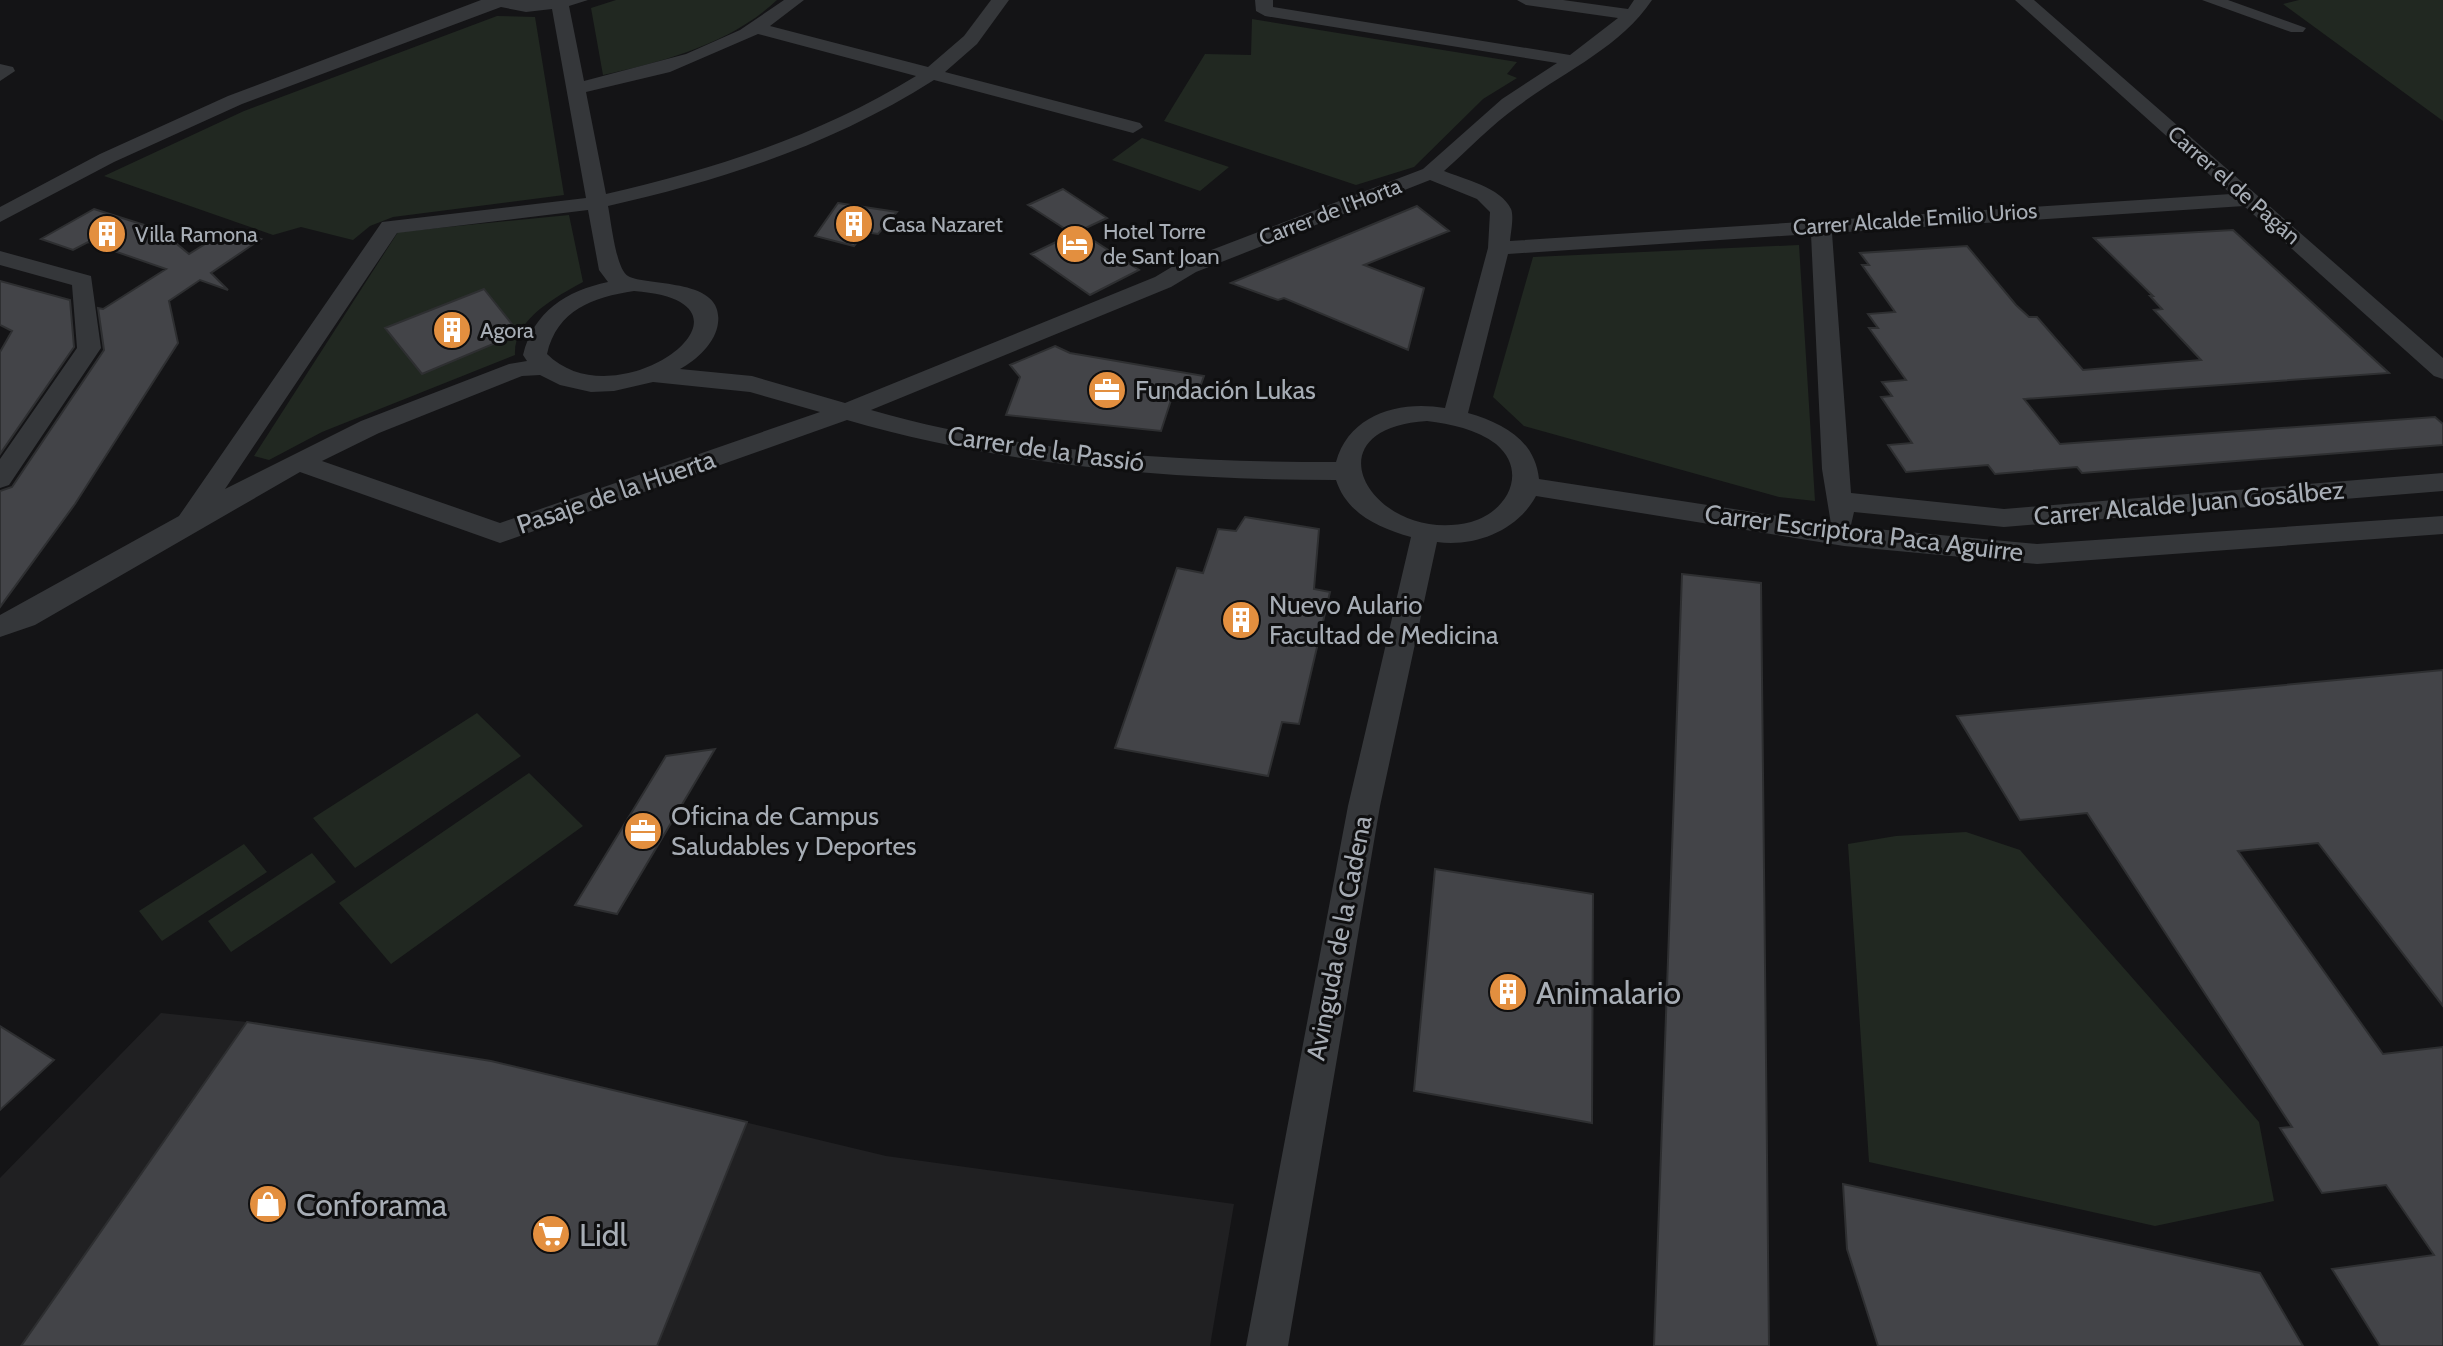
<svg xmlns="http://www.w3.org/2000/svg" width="2443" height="1346" viewBox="0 0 2443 1346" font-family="Cabin,sans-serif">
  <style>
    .built { fill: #202022 }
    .green { fill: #212821 }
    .building { fill: #434448; stroke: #2e2f31; stroke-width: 2 }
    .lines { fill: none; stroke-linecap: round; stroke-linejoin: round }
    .street { fill: #35373a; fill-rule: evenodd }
    .labels { text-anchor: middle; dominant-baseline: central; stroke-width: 6; stroke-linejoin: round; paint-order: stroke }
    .far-street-label { font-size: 22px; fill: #a7adb5; stroke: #0f0f10 }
    .far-poi-label { font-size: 22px; fill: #a7adb5; stroke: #0f0f10; text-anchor: start }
    .poi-label { font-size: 26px; fill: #a7adb5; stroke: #0f0f10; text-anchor: start }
    .street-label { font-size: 26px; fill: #a7adb5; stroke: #0f0f10 }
    .near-poi-label { font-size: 32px; fill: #a7adb5; stroke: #0f0f10; text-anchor: start }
  </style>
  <rect width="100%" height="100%" fill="#141416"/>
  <!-- built -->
  <path class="built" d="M161 1013 247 1022 491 1061 886 1156 1234 1204 1210 1346H0V1178Z"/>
  <!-- green -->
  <path class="green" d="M616 0H777C732 43 663 62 603 75L591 8Z
    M2299 0H2443V121L2283 4Z
    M497 16 535 17 564 195 393 217 370 226 353 240 301 227 273 235 104 176 244 111Z
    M1252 19 1517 62 1507 74 1517 78 1483 99 1414 167 1356 185 1164 121 1205 54 1251 55Z
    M1142 138 1229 167 1200 191 1112 160Z
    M569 215 583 282C556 297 513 319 515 355L322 432 269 460 254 456 398 232Z
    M1799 245 1815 501 1779 497 1524 426 1493 397 1533 257Z
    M477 713 521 756 355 868 313 818Z
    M529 773 583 826 391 964 339 903Z
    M1966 832 2020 850 2259 1122 2274 1201 2155 1226 1869 1162 1848 844 1896 836Z
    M244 844 267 872 162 941 139 911Z
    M312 853 336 882 231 952 208 921Z"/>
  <!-- building -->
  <path class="building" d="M1063 189 1107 218 1073 234 1028 205Z
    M838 203 897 212 878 234 865 232 854 246 815 236Z
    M1417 206 1449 231 1364 265 1424 288 1408 350 1284 298 1278 300 1231 283Z
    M94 209 160 230 189 254 229 229 261 239 211 273 228 290 200 280 169 301 178 343 75 504 0 607V491L12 487 104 350 98 308 103 309 166 269 88 242 73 250 41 239Z
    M2233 230 2389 373 2024 399 2060 444 2435 417 2443 424V445L2082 473 2077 467 1995 474 1988 465 1906 472 1888 445 1912 443 1881 397 1892 396 1882 382 1906 380 1869 328H1878L1868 314 1895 312 1862 265H1869L1860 253 1967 246 2016 305 2029 317H2037L2083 370 2201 360 2154 310 2162 309 2150 296H2153L2094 238Z
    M1079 231 1139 270 1090 295 1031 254Z
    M0 281 70 300 74 347 0 454V352L12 331 0 325Z
    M484 289 519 333 422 374 385 328Z
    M1055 346 1070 353 1204 376 1196 398 1172 397 1161 431 1006 415 1020 377 1010 365Z
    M1245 517 1319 529 1314 589 1330 592 1299 724 1282 722 1268 776 1115 748 1177 568 1203 573 1218 529 1236 531Z
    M1682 574 1761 583 1769 1346H1654Z
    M2443 670V1006L2318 843 2238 851 2383 1054 2443 1047V1346H2380L2332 1269 2434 1255 2386 1185 2322 1193 2280 1128 2292 1127 2087 813 2020 820 1957 716Z
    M715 749 617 914 575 905 666 756Z
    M1435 869 1593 894 1592 1123 1414 1091Z
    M247 1022 491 1061 747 1122 657 1346H21Z
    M0 1026 54 1060 0 1110Z
    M1843 1184 2260 1273 2303 1346H1878L1847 1249Z"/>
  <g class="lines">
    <!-- street -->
    <path class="street" d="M481 0H588L569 6 584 81 686 54 740 30 784 0H804L770 26 928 67 964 36 991 0H1009L977 44 945 72 1140 123 1143 127 1133 133 934 80C833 144 724 180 608 206 611 220 616 270 628 276 647 287 724 277 718 323 716 342 697 360 680 369L752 376 845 403 1155 277 1180 262 1423 169 1502 99 1557 63 1265 16 1256 11 1255 0H1273V7L1570 55 1618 18 1526 5 1517 0H1563L1628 9 1634 0H1652C1620 48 1563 72 1518 106 1491 125 1468 150 1444 171 1463 179 1501 187 1511 209 1514 216 1511 232 1510 241L2231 194 2015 0H2034L2443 358V379L2434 376 2244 206 1832 233 1851 493 2004 509 2443 473V491L2004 527 1854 512 1851 525 1844 526 2037 544 2443 516V534L2037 564 1844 546 1536 496C1517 531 1475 547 1437 542L1380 806 1288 1346H1246L1348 806 1411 537C1379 528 1347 514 1336 480 1172 480 1006 466 847 420L500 543 300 472 35 625 0 637V615L179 516 382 222 586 198 552 9 526 12 501 7 242 104 114 162 0 222V207L100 154 228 96ZM758 34 916 76C820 135 716 169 606 194L586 92 670 72ZM1430 180 1477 199 1490 212 1488 248 1445 408C1400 400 1349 414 1336 462 1181 462 1020 453 871 410L1171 287 1196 272ZM588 210 599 270 608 282C566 291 534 311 523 355L527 361 509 364 361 421 225 489 397 233ZM1811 234 1822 469 1831 524 1539 479C1535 440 1503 423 1468 413L1508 254ZM634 291C782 302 618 425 547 354 557 310 593 297 634 291ZM540 375 560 385 591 392 614 391 653 382 750 392 820 412 500 523 322 461 379 433 522 376ZM1427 421C1451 424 1476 429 1496 444 1529 472 1507 512 1471 522 1375 546 1303 429 1427 421Z
      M2202 0H2228L2306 28 2303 32H2291Z
      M0 64 13 67 15 71 0 81Z
      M0 251 91 276 101 348 9 485 0 488V459L77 348 72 285 0 265Z"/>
  </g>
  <!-- icons -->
  <defs>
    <symbol id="building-disc" viewBox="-11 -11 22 22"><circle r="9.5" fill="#e38f3f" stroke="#0f0f10"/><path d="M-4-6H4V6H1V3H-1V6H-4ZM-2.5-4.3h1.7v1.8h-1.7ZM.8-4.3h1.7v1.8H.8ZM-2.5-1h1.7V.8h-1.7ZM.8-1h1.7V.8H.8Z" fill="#fff"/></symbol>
    <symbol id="hotel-disc" viewBox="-11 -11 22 22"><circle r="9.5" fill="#e38f3f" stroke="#0f0f10"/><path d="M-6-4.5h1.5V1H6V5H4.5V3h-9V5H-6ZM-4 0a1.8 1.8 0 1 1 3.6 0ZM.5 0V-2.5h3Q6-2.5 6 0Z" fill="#fff"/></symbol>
    <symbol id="office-disc" viewBox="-11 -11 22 22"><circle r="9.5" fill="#e38f3f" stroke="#0f0f10"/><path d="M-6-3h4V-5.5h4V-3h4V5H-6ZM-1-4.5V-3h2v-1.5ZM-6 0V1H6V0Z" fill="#fff"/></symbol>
    <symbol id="shop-disc" viewBox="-11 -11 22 22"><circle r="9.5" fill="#e38f3f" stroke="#0f0f10"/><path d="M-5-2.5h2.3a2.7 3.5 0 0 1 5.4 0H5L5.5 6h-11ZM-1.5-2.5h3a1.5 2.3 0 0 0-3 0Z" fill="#fff"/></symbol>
    <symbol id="supermarket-disc" viewBox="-11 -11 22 22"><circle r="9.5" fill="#e38f3f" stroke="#0f0f10"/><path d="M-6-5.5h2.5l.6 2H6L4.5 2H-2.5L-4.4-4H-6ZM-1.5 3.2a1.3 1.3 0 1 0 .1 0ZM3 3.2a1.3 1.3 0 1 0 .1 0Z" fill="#fff"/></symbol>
  </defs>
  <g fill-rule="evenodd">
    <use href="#building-disc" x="832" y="202" width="44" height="44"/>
    <use href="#building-disc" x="85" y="212" width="44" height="44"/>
    <use href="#hotel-disc" x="1053" y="222" width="44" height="44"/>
    <use href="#building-disc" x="430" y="308" width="44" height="44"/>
    <use href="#office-disc" x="1085" y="368" width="44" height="44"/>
    <use href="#building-disc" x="1219" y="598" width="44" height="44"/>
    <use href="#office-disc" x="621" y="809" width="44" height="44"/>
    <use href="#building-disc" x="1486" y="970" width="44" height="44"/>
    <use href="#shop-disc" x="246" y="1182" width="44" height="44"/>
    <use href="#supermarket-disc" x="529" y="1212" width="44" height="44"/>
  </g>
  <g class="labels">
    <!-- far-street labels -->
    <g class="far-street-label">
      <text transform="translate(2234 185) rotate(41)">Carrer el de Pagán</text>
      <text transform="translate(1330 212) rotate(-21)">Carrer de l'Horta</text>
      <text transform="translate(1915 219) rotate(-4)">Carrer Alcalde Emilio Urios</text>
    </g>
    <!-- far-poi labels -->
    <g class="far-poi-label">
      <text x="882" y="224">Casa Nazaret</text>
      <text x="1103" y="231">Hotel Torre<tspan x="1103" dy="25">de Sant Joan</tspan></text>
      <text x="135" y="234">Villa Ramona</text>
      <text x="480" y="330">Agora</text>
    </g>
    <!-- poi labels -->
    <g class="poi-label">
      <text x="1135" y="390">Fundación Lukas</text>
      <text x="1269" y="605">Nuevo Aulario<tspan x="1269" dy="30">Facultad de Medicina</tspan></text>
      <text x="671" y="816">Oficina de Campus<tspan x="671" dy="30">Saludables y Deportes</tspan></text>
    </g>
    <!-- street labels -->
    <g class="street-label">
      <text transform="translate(1046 449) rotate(8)">Carrer de la Passió</text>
      <text transform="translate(616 492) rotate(-19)">Pasaje de la Huerta</text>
      <text transform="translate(2189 503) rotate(-5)">Carrer Alcalde Juan Gosálbez</text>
      <text transform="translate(1864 533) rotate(7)">Carrer Escriptora Paca Aguirre</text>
      <text transform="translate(1339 938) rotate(-79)">Avinguda de la Cadena</text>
    </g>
    <!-- near-poi labels -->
    <g class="near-poi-label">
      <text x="1536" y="992">Animalario</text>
      <text x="296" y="1204">Conforama</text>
      <text x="579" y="1234">Lidl</text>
    </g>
  </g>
</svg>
